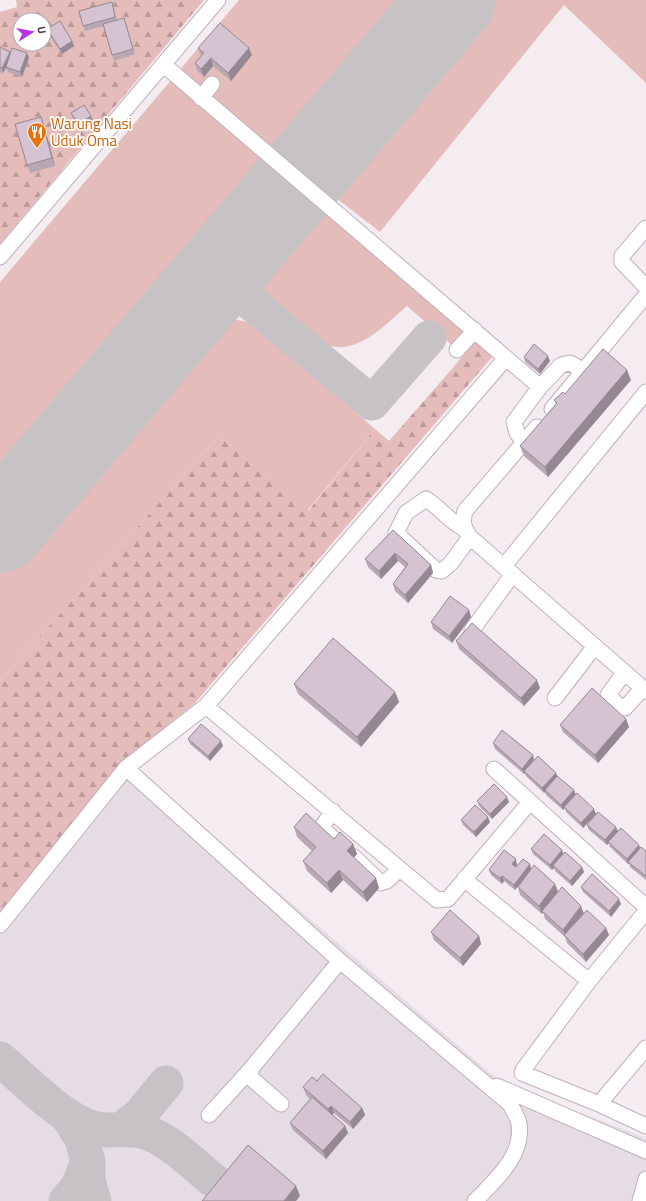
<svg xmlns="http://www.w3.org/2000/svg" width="646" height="1201" viewBox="0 0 646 1201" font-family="'Titillium Web',sans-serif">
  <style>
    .industrial { fill: #e5dde3 }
    .green { fill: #e4bcb9 }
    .forest { fill: url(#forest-firs); fill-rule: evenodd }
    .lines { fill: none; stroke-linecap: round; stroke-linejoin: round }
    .taxiway { stroke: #c7c2c6; stroke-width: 35 }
    .runway { stroke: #c7c2c6; stroke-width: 87 }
    .minor-casing { stroke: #bfafbc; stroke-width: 17 }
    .minor { stroke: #fff; stroke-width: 15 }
    .wall { fill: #b7a8b4 }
    .shaded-wall { fill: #958892 }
    .building { fill: #d5c3d1; stroke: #958892 }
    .labels { text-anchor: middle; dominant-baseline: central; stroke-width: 3.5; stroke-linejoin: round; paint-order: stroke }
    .food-label { font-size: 15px; fill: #c56008; stroke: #fff; text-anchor: start }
  </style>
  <defs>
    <pattern id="forest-firs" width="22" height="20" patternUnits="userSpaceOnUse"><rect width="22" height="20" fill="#e4bcb9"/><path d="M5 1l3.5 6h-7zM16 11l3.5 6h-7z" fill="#bb9a98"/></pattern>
  </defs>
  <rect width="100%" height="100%" fill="#f5ecf2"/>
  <!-- industrial -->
  <path class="industrial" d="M127 763 502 1083 646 1138V1201H0V911Z"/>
  <!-- green -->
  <path class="green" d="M239 0H430L0 504V282Z
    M473 0H646V83L564 5 380 232 317 183Z
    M309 192 468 328 453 346 407 306C388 322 370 343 344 347 315 350 266 308 259 281 256 272 260 257 263 248 266 238 300 202 309 192Z
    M216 318 233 319 256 324 375 429 307 511 219 436 0 681V553L196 325Z"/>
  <!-- forest -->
  <path class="forest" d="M16 0H204L0 244V12L17 7ZM20 20H44V44H20Z
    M477 340 493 356 194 704 157 734 127 763 0 911V681L219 436 308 511 375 429 389 441Z"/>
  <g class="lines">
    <!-- taxiway -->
    <path class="taxiway" d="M217 275 372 403 429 338
      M0 1059C25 1080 57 1114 87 1126 103 1134 123 1127 141 1131 166 1136 194 1165 213 1180
      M67 1115 82 1139 88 1161V1181L94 1201
      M122 1129 139 1116 166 1083
      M66 1201 78 1187 88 1161"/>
    <!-- runway -->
    <path class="runway" d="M0 529 452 0"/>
    <defs>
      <path id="minor" d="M164 65 540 387
        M201 98 212 84
        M646 228 622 256V262L646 287
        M0 257 218 0
        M457 350 475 330
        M552 409 646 295
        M537 427 465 511C462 522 463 527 470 537L646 691
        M524 442 517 433 514 422 540 387 561 365 570 363 584 371
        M463 528C446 519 441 508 426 499L406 513 396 533 436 570 442 571 451 563 470 537
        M504 566 646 392
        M472 630 513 574
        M624 673 608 695 621 708H625L643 688
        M555 698 595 646
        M206 706 437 900 448 899 530 802
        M126 768 340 961 510 1104C513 1110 518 1117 519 1124 524 1156 495 1180 475 1201
        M494 769 646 907
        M333 811 323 825V829L337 842
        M354 857 381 883 387 881 399 869
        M464 879 589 981
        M646 911 589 981 523 1070 522 1073 599 1104 646 1048
        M0 925 126 768 206 706 506 358
        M497 1086 646 1151
        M281 1104 252 1079 250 1070 340 961
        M599 1104 646 1126
        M209 1115 250 1070
        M640 1201 646 1179"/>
    </defs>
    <!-- minor casing -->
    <use href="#minor" class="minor-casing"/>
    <!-- minor -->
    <use href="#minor" class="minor"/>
  </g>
  <!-- wall -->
  <path class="wall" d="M114 8 117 21 126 24 135 54 114 61 104 26 85 31 83 26Z
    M47 29 74 46 62 54 49 35Z
    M0 47 10 52V54L27 53 29 58 22 77 8 72 6 68 3 73 0 72Z
    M198 48 252 55 231 81 213 66 204 77 197 71 195 63 201 56Z
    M71 113 91 116 93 121 81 130 73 119Z
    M41 117 55 166 30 173 27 165Z
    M524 357 550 361 540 374 525 362Z
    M631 380 548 477 524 456 520 446 556 404 554 400 565 394Z
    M393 530 431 565 433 573 408 603 395 591 393 584 405 567 398 561 381 579 368 567 365 559Z
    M469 610 471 617 452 643 433 629 431 622Z
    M456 641 540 688 524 706 459 649Z
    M294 684 395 692 399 702 361 747 298 694Z
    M626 719 629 727 598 763 563 732 560 725Z
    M188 739 223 746 210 761 190 744Z
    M493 743 534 760 557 776 574 790 576 795 596 814 583 828 566 812 565 808 563 810 546 795 545 792 544 793 526 776 525 773 524 774 495 749Z
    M477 801 509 802 492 819 479 806Z
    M461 820 490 822 476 837 463 825Z
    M587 825 616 827 618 832 646 851V880L630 867 629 863 628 864 610 847 609 843 607 845 589 830Z
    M294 827 353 844 357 854 354 858 379 888 367 902 343 880 331 893 307 871 303 861 312 851 297 837Z
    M531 849 564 854 582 867 584 872 572 886 555 871 554 868 552 870 533 854Z
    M530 864 531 869 555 884 558 892 584 913 606 928 609 935 586 962 567 943 565 937 545 919 543 912 542 914 520 895 518 887 528 874 515 890 504 881 502 884 491 875 489 870 517 865 516 867Z
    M581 887 621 904 611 917 583 892Z
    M431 932 479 936 481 944 463 966 434 940Z
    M317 1081 362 1108 365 1115 353 1129 334 1113 332 1115 345 1126 348 1133 326 1159 293 1130 290 1123 310 1099 306 1095 303 1087Z"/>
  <!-- shaded-wall -->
  <path class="shaded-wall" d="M72 41 74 46 62 54 60 49Z
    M249 48 252 55 231 81 228 73Z
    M10 52 12 57 3 73 2 68Z
    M27 53 29 58 22 77 20 72Z
    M211 58 213 66 204 77 201 69Z
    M91 116 93 121 81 130 79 124Z
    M41 117 44 125 55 166 52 158Z
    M548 356 550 361 540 374 538 369Z
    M627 370 631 380 548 477 545 467Z
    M395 553 398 561 381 579 379 571Z
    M431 565 433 573 408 603 405 595Z
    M469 610 471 617 452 643 449 636Z
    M537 680 540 688 524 706 521 698Z
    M395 692 399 702 361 747 357 737Z
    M626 719 629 727 598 763 595 755Z
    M221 741 223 746 210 761 208 756Z
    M533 755 534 760 524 771 525 773 524 774 522 769Z
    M556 773 558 778 545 790V792L544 793 542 788Z
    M574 790 576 796 563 810 561 805Z
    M507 797 509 802 492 819 490 814Z
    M594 809 596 814 583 828 581 823Z
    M488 817 490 822 476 837 474 832Z
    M616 827 618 832 608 842 609 843 607 845 605 840Z
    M353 844 357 854 350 861 347 851Z
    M639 845 641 850 628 862 629 863 628 864 627 859Z
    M562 850 564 855 553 865 554 868 552 870 550 865Z
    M516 859 517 865 514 869 512 864Z
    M530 864 531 869 515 890 514 885Z
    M582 867 584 872 572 886 570 881Z
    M339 870 343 880 331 893 327 883Z
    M502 876 504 881 502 884 500 878Z
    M376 878 379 888 367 902 363 892Z
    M555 884 558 892 542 911 543 912 542 914 539 906Z
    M619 899 621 904 611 917 609 911Z
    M581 906 584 914 566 937 563 930Z
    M606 928 609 935 586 962 583 954Z
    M479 936 481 944 463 966 460 958Z
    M331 1106 334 1113 331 1116 328 1109Z
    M362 1108 365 1115 353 1129 350 1122Z
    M345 1126 348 1133 326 1159 323 1151Z
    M296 1186 300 1196 296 1201H284Z"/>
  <!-- building -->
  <path class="building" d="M112 2 115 17 83 26 79 11Z
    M124 18 133 49 112 55 103 24Z
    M60 21 72 41 60 49 47 29Z
    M220 23 249 48 228 73 211 58 201 69 195 63 204 53 198 48Z
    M0 47 10 52 2 68 0 67Z
    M12 48 27 53 20 72 6 67Z
    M84 105 91 116 79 124 71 113Z
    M41 117 52 158 27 165 15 124Z
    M534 344 548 356 538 369 524 357Z
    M603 349 627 370 545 467 520 446 557 403 554 400 563 392 565 394Z
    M393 530 431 565 405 595 393 584 408 564 395 553 379 571 365 559Z
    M450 596 469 610 449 636 431 622Z
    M472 623 537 680 521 698 456 641Z
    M333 638 395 692 357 737 294 684Z
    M592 688 626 719 595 755 560 725Z
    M201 724 221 741 208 756 188 739Z
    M502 730 533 755 522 769 493 743Z
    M538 756 556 773 542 788 524 771Z
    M557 776 574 790 561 805 545 790Z
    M494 784 507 797 490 814 477 801Z
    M577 793 594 809 581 823 564 807Z
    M475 805 488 817 474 832 461 820Z
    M598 812 616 827 605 840 587 825Z
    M306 813 334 839 340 832 353 844 347 851 376 878 363 892 339 870 327 883 303 861 316 847 294 827Z
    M621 828 639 845 627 859 608 842Z
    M544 834 562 850 550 865 531 849Z
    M641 847 646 851V876L628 862Z
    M504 850 516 859 512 864 516 867 523 859 530 864 514 885 502 876 500 878 489 870Z
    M565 852 582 867 570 881 553 865Z
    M534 865 555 884 539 906 518 887Z
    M592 874 619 899 609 911 581 887Z
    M562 887 581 906 563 930 542 911Z
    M450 910 479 936 460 958 431 932Z
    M587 910 606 928 583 954 564 935Z
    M323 1074 362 1108 350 1122 331 1106 328 1109 303 1087 312 1077 317 1081Z
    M312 1097 345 1126 323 1151 290 1123Z
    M248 1145 296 1186 284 1201H202Z"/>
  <!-- icons -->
  <defs>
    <symbol id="restaurant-pin" viewBox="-11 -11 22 30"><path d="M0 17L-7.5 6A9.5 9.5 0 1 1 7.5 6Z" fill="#e8710a" stroke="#fff"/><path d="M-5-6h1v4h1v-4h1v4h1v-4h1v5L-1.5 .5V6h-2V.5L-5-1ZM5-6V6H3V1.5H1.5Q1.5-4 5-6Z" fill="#fff"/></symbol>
  </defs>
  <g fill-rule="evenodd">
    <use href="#restaurant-pin" x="26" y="121" width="22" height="30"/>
  </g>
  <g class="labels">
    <!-- food labels -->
    <g class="food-label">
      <text x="51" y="123">Warung Nasi<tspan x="51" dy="17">Uduk Oma</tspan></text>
    </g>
  </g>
  <!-- north arrow -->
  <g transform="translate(32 32) rotate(79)"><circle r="19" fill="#ffffff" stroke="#b6b0b5"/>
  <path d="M0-3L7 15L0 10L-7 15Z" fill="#b932e6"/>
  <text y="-6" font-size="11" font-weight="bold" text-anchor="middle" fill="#493a46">U</text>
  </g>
</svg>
